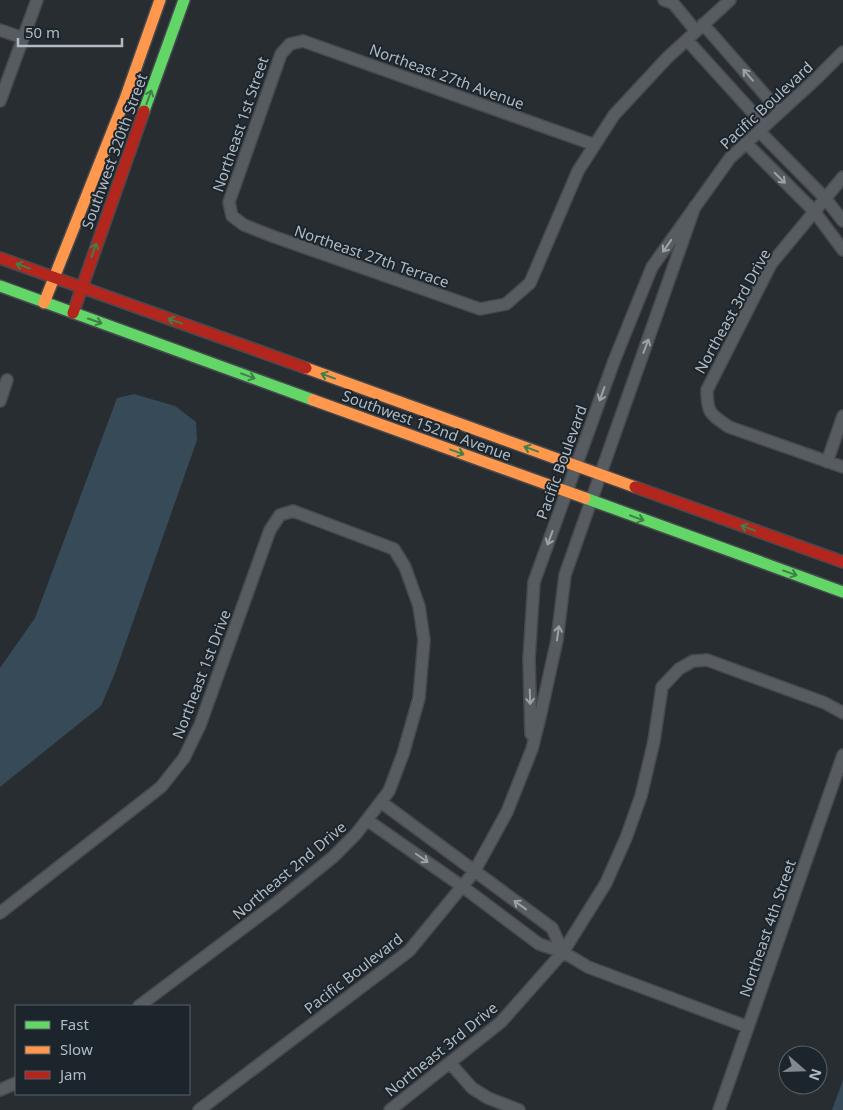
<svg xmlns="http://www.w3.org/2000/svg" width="843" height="1110" viewBox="0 0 843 1110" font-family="'Noto Sans',sans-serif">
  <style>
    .water { fill: #374a58 }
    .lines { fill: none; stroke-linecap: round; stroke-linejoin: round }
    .street-casing { stroke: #46494d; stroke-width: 14 }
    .fast-casing { stroke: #46494d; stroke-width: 14 }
    .slow-casing { stroke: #46494d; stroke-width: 14 }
    .jam-casing { stroke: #46494d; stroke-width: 14 }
    .street { stroke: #575c60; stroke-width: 11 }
    .fast { stroke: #63d668; stroke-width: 11 }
    .slow { stroke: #ff974d; stroke-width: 11 }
    .jam { stroke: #b3261e; stroke-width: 11 }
    .oneway { stroke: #9aa3aa }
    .oneway2 { stroke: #407e4a }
    .labels { text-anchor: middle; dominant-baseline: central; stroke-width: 4; stroke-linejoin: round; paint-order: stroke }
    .street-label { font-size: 15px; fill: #b1bbc3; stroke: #1c252c }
  </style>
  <rect width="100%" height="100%" fill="#282d32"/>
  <!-- water -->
  <path class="water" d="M134 394 175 406 196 422 197 440 115 673 101 706 0 787V668L35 618 117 398Z
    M843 1080V1110H832Z"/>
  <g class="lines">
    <defs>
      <path id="street" d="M664 0 673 3 696 31
        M703 24 780 112
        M0 30 23 38
        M687 40 765 126
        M0 101 37 0
        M759 131 825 198 843 221
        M746 143 814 211 843 250
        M595 145 303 41 290 44 281 54 229 202 232 216 244 225 272 236 480 309 506 304 530 283 578 171 614 115 667 58 730 0
        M843 177 771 264 707 390C707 413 710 414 729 427L843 467
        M0 401 7 380
        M827 462 843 416
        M531 734 529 659 534 582 614 361 652 267 730 158 816 79 843 52
        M381 802 552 928 563 952
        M367 820 463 887 539 944 563 952 588 967 748 1027
        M0 913 161 787 184 758 200 725 270 530 280 515 293 511 394 549 405 567 419 606 424 640 419 698 403 754 389 791 356 834 333 857 275 904 139 1006
        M450 1063 472 1088 488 1098 519 1110
        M0 1090 16 1083
        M199 1110 409 951 474 872 507 812 532 749 540 717 557 640 565 575 695 206
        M390 1110 501 1022 563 952 606 883 626 838 641 796 654 741 662 687 679 669 693 661 707 660 825 703 843 713
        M719 1110 843 755"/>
      <path id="fast" d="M144 111 184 0
        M0 286 313 400
        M585 498 843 592"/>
      <path id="slow" d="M44 303 125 99 160 0
        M306 368 635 487
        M313 400 585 498"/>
      <path id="jam" d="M0 258 306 368
        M73 313 144 111
        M635 487 843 562"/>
    </defs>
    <!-- street casing -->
    <use href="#street" class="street-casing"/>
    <!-- fast casing -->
    <use href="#fast" class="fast-casing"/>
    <!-- slow casing -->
    <use href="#slow" class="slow-casing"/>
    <!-- jam casing -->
    <use href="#jam" class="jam-casing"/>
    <!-- street -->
    <use href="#street" class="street"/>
    <!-- fast -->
    <use href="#fast" class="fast"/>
    <!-- slow -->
    <use href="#slow" class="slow"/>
    <!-- jam -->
    <use href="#jam" class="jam"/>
  </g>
  <!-- one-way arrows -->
  <defs><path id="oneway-shaft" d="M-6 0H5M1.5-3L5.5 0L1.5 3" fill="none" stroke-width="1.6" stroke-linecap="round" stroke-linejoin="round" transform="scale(1.25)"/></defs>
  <g class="oneway">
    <use href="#oneway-shaft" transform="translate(748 75) rotate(-131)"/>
    <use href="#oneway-shaft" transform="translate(780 178) rotate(45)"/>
    <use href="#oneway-shaft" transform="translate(667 246) rotate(125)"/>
    <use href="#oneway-shaft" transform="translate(646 346) rotate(-69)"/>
    <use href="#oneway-shaft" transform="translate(602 394) rotate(110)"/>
    <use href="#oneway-shaft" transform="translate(550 538) rotate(110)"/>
    <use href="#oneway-shaft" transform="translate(558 633) rotate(-82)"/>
    <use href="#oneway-shaft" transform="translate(530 697) rotate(88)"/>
    <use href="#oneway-shaft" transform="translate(422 858) rotate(35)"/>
    <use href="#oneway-shaft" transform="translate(520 905) rotate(-144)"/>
  </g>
  <g class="oneway2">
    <use href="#oneway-shaft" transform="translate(149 97) rotate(-70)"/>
    <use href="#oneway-shaft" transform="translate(94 250) rotate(-70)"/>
    <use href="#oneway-shaft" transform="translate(23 266) rotate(-160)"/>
    <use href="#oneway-shaft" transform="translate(95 321) rotate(19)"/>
    <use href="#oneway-shaft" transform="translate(175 321) rotate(-160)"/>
    <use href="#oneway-shaft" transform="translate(248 376) rotate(20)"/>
    <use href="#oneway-shaft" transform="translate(328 376) rotate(-160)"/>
    <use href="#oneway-shaft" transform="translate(531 449) rotate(-160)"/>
    <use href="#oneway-shaft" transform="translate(457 452) rotate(20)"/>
    <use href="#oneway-shaft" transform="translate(637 518) rotate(20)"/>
    <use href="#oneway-shaft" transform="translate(748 528) rotate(-160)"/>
    <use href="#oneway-shaft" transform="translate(790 573) rotate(20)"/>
  </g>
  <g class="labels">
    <!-- street labels -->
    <g class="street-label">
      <text transform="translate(447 76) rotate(20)">Northeast 27th Avenue</text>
      <text transform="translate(766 105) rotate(-43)">Pacific Boulevard</text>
      <text transform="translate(240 124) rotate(-71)">Northeast 1st Street</text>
      <text transform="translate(114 151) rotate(-70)">Southwest 320th Street</text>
      <text transform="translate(372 256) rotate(19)">Northeast 27th Terrace</text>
      <text transform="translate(732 311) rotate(-61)">Northeast 3rd Drive</text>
      <text transform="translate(427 425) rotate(20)">Southwest 152nd Avenue</text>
      <text transform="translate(561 462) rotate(-70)">Pacific Boulevard</text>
      <text transform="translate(201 674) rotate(-69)">Northeast 1st Drive</text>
      <text transform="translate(289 870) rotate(-40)">Northeast 2nd Drive</text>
      <text transform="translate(767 928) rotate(-71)">Northeast 4th Street</text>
      <text transform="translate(353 973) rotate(-38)">Pacific Boulevard</text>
      <text transform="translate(441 1049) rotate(-39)">Northeast 3rd Drive</text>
    </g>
  </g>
  <!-- legend -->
  <rect x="15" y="1005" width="175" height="90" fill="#1c252c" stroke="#586168"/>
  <rect x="25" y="1021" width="25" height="8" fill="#63d668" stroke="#586168"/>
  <text x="60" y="1030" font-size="15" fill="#b1bbc3">Fast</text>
  <rect x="25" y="1046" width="25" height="8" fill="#ff974d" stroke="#586168"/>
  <text x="60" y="1055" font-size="15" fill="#b1bbc3">Slow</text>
  <rect x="25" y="1071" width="25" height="8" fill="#b3261e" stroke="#586168"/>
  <text x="60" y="1080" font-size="15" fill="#b1bbc3">Jam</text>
  <!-- north arrow -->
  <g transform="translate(803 1070) rotate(110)"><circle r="24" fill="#1c252c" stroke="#586168"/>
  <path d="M0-4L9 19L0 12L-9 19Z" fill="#818990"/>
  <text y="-8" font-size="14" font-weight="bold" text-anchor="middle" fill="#b1bbc3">N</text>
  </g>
  <!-- scale -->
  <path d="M18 38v8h104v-8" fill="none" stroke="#b1bbc3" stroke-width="2.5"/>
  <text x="25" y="38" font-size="15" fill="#b1bbc3" stroke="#1c252c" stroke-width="4" paint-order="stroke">50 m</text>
</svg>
